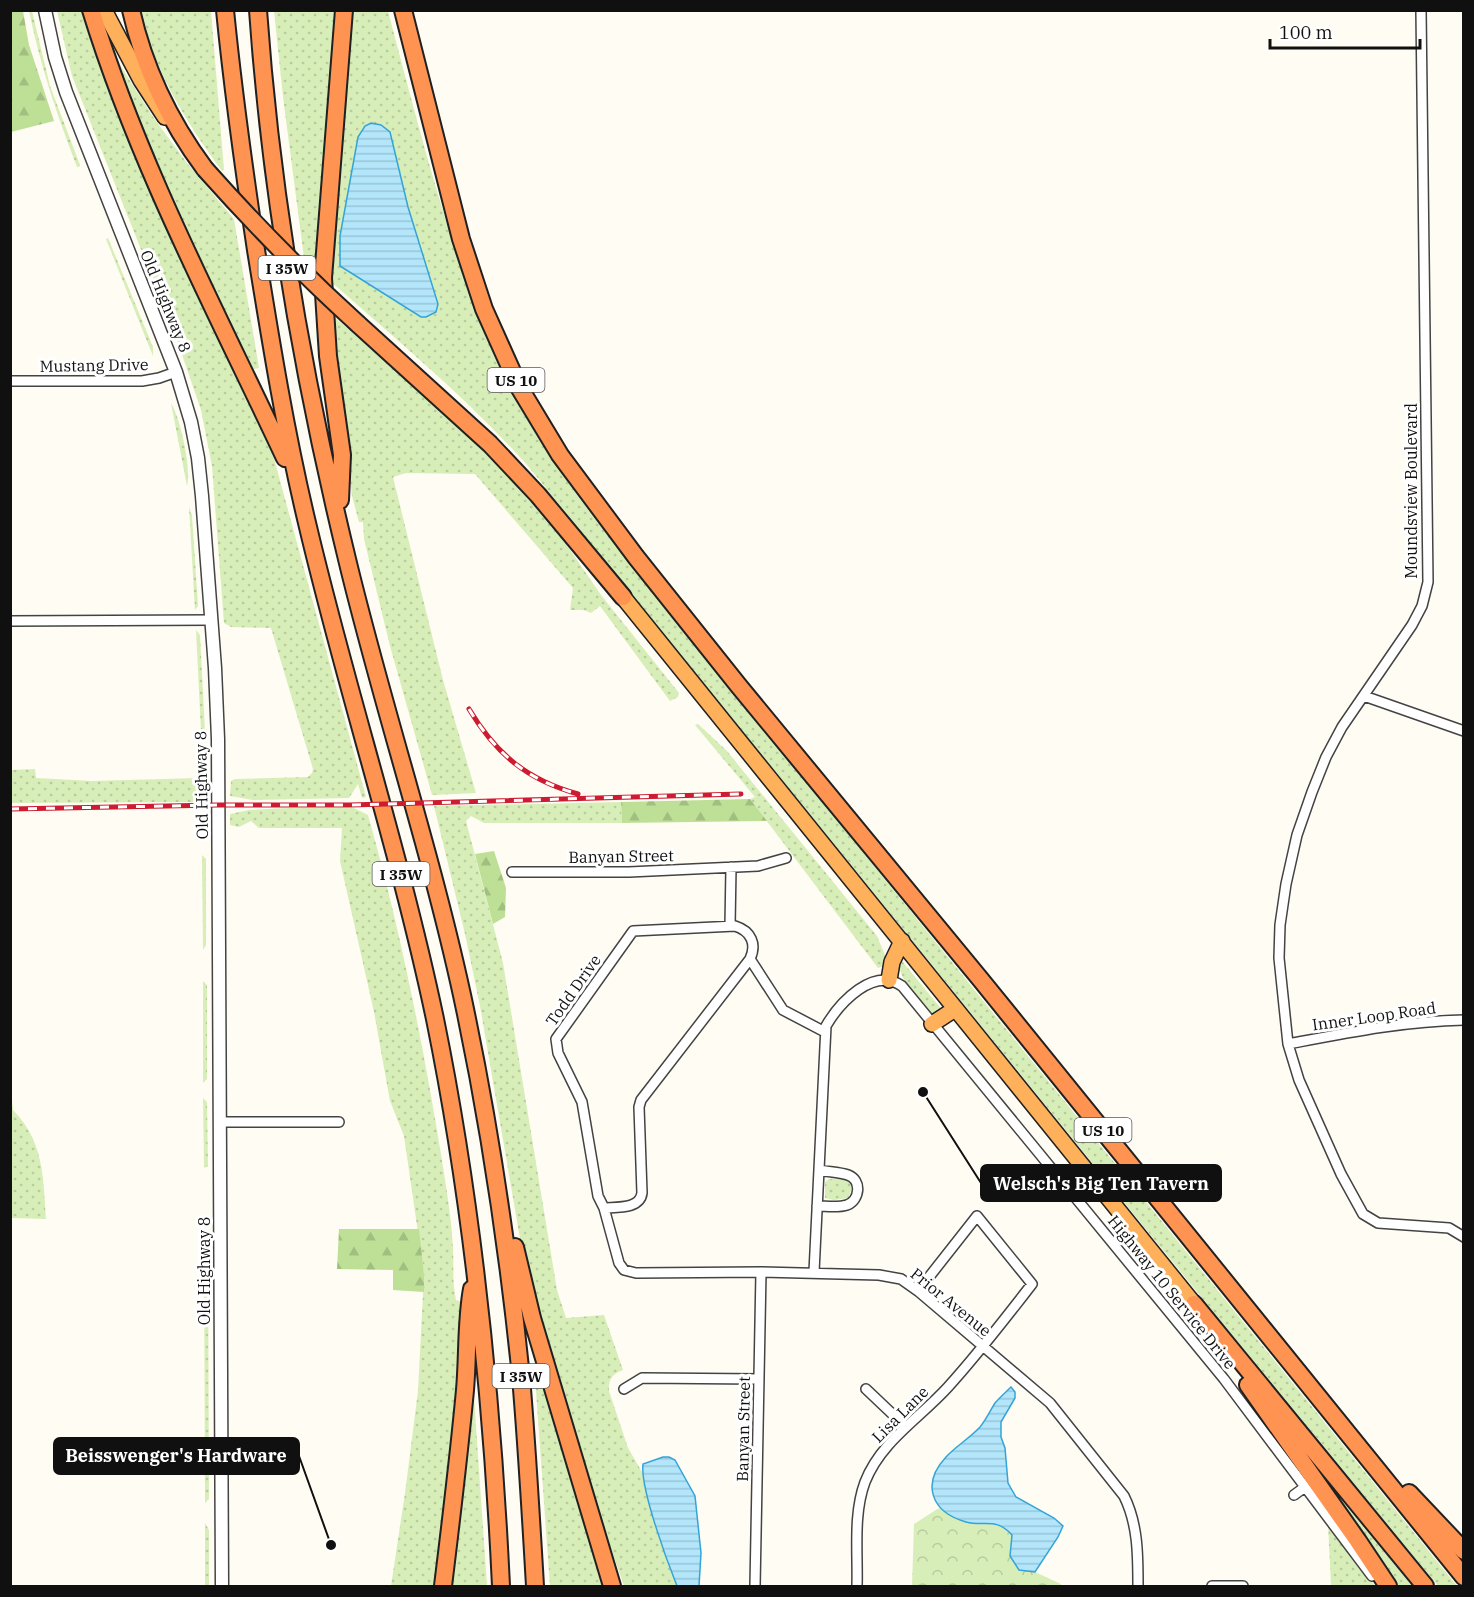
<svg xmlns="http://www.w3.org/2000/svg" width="1474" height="1597" viewBox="0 0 1474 1597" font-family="'IBM Plex Serif',serif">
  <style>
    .grass { fill: url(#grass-dots); fill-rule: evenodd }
    .forest { fill: url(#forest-firs) }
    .park { fill: url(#park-crowns) }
    .water { fill: url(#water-rules); stroke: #33a4d9; stroke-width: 1.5 }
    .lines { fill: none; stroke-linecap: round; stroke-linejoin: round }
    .minor-casing { stroke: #434343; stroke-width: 12 }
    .tertiary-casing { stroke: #434343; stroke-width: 15 }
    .trunk-casing { stroke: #212121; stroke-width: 18 }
    .motorway-casing { stroke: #212121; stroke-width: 20 }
    .minor { stroke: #fff; stroke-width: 9 }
    .tertiary { stroke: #fff; stroke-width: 12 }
    .trunk { stroke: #ffb05a; stroke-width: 15 }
    .motorway { stroke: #ff9351; stroke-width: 16 }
    .rail-casing { stroke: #cd1b31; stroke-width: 5 }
    .rail { stroke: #fff; stroke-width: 3; stroke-dasharray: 9; stroke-linecap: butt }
    .motorway-bridge-casing { stroke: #212121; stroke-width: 20; stroke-linecap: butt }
    .motorway-bridge { stroke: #ff9351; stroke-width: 16 }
    .labels { text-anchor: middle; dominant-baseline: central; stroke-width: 6; stroke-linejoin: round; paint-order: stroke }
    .shield { fill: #fff; stroke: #585858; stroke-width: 1.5 }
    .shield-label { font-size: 15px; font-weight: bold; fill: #101010 }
    .street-label { font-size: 16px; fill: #101010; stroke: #fff }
    .leader { fill: none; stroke: #101010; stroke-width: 2 }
    .callout-dot { fill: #101010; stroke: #fff; stroke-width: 2 }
    .callout { fill: #101010; stroke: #101010; stroke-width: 2 }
    .callout-label { font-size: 18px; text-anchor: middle; font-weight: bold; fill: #fff }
  </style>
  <defs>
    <pattern id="grass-dots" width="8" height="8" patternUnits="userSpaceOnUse" patternTransform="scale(1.5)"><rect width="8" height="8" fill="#d8eeb8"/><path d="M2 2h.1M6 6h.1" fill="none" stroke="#b8cb9d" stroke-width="1.8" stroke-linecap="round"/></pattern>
    <pattern id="forest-firs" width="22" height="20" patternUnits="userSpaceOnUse" patternTransform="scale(1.5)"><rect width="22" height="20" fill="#bde096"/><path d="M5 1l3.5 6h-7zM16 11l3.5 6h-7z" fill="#a1bf80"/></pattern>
    <pattern id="park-crowns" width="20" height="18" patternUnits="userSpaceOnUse" patternTransform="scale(1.5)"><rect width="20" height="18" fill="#d8eeb8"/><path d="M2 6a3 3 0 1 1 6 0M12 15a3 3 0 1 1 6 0" fill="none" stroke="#b8cb9d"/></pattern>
    <pattern id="water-rules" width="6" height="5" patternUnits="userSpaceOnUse" patternTransform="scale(1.5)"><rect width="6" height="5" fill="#b3e6fb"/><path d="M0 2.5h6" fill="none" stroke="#99c4d6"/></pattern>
  </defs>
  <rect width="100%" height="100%" fill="#fffcf3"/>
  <!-- grass -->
  <path class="grass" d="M29 11H32L50 86 80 165 79 167H77C57 115 40 65 29 11Z
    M57 11H84L248 390 272 451 366 797 362 798 358 784 349 798 253 800 230 796 231 781 235 779 308 777 312 773 313 769 271 628 231 627 224 623 212 466 201 410 177 340 72 76Z
    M140 11H211L224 170 222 171C184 119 156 73 140 11Z
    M274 11H339L319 273 304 258 283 97Z
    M348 11H388C410 94 431 178 459 260 472 300 486 340 505 379 547 463 608 535 666 609L1457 1586H1438L1162 1249 528 466C467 398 397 340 329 280ZM390 132 408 207 421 317 340 266V236L358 137Z
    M105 34 122 68 153 117 187 163 234 219 259 368 250 370 161 184Z
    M108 238 153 347V356L106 239Z
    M332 315 463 428 491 455 564 541 601 595 679 693 678 697 670 701 600 606 591 613 584 610H570L573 588 475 474 406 473 393 477 443 680 476 793 432 795 390 646 364 539 363 522H359L352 496Z
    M171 403C180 417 192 470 187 486Z
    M189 507 192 515 198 606 195 610Z
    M196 630 200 635 205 732 203 735 201 731Z
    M698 724 727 751 877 936 885 955 884 966 878 968 750 799 755 797 695 725Z
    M35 769 36 778 92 781 198 778 199 802 11 803V770Z
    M621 802 622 823H484L471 816 466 821 503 963 557 1290 566 1318 604 1315 623 1370C612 1374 608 1380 609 1391L628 1448 642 1472 656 1523 677 1586H624L576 1447 524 1262 480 1006 465 934 434 806Z
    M287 808H354L368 815C401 932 425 1053 444 1173 448 1199 452 1224 453 1250 454 1268 452 1283 456 1300L462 1302 463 1342 438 1586H391L405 1493 418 1391 424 1274 404 1136 390 1101 374 1012 340 861 342 828H259L251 821 239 827 230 825V814L249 810Z
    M202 855 206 859V945L203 950Z
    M902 961 943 1011C939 1013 934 1016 929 1013 919 1008 898 974 899 963Z
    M203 981 207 985V1079L203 1083Z
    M203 1098 207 1102 208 1166 204 1168Z
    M10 1101H12L13 1110C44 1142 43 1176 46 1219L11 1218Z
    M829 1179C843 1178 858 1180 848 1198L834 1200 825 1198V1182Z
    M204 1243 208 1248 209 1499 205 1503Z
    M545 1376 605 1586H550L535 1377Z
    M469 1397H474L487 1586H449Z
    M1339 1497 1412 1586H1395L1335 1500Z
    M205 1523 209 1530V1586H205Z
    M1328 1523 1375 1586H1331Z"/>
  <!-- forest -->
  <path class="forest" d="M11 10 23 11 29 45 54 121 11 132Z
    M750 799 767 821 622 823 621 802Z
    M494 851 506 888 505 917 493 924 475 854Z
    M339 1229H419L424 1274V1292L393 1290V1270L337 1269Z"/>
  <!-- park -->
  <path class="park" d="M939 1508C947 1513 957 1520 966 1522 985 1527 995 1518 1012 1535L1010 1556 1019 1570 1035 1572 1061 1584V1586H912L914 1524Z"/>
  <!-- water -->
  <path class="water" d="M371 123 381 125 390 132 408 207 438 304 436 312 426 317H421L340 266V236L358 137 365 126Z
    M1011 1387 1015 1392V1398L1001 1422V1437L1005 1448 1008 1483 1016 1497 1054 1518 1063 1526 1058 1537 1035 1572 1019 1570 1010 1556 1012 1535C996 1517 985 1527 966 1522 931 1512 921 1484 946 1457 956 1446 970 1438 980 1427 986 1420 990 1411 995 1403 1000 1397 1006 1392 1011 1387Z
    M663 1457H669L675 1460 695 1496 701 1553 699 1586H677C667 1561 640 1488 643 1464Z"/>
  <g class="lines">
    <defs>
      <path id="minor" d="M1421 10 1428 582 1422 606 1412 625 1342 727 1326 757 1312 792 1297 835 1286 884 1280 925 1279 958 1288 1044 1299 1080 1341 1174 1363 1214 1378 1223 1449 1228 1464 1237
        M10 381H142L159 378 176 372
        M10 621 212 620
        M1364 696 1464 731
        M512 872H629L758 866 786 858
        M730 926 731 867
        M750 959 783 1010 825 1032
        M1288 1044C1346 1033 1405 1021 1464 1020
        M220 1122H339
        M817 1206C826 1206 838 1208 847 1205 860 1200 862 1180 848 1175 839 1172 828 1172 819 1170
        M604 1208C618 1207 640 1209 642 1193L639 1107 641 1100 750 959C757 944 751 931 735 926L633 931 556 1039 558 1053 582 1102 598 1196 604 1208 619 1263 624 1270 636 1273 761 1272 879 1275 901 1279 918 1291 1050 1403 1124 1496C1138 1524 1138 1555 1138 1586
        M814 1272 826 1026C840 1002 874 966 902 986L1224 1379 1372 1576
        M624 1389 642 1378 759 1379
        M866 1389 905 1426
        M1294 1495 1305 1487
        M755 1586 761 1272
        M857 1586C858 1553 853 1514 865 1482 881 1441 920 1418 948 1387 978 1354 1005 1319 1032 1284L977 1216 918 1291
        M1212 1586H1243"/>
      <path id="tertiary" d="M45 10 55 57 66 92 176 372 191 422 198 458 202 496 215 668 218 739 222 1586"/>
      <path id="trunk" d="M104 10 141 80 165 117
        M623 597 1194 1304
        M889 980 892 962 902 941
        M932 1024 955 1009"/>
      <path id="motorway" d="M91 10C139 166 216 311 285 458
        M131 10C144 68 170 122 205 169
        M225 10C233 91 244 170 256 250 271 343 286 436 308 527 347 692 400 853 435 1019 473 1206 492 1396 501 1586
        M258 10C271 196 303 378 347 559 382 705 430 848 462 995 489 1121 508 1249 521 1377 527 1447 531 1517 535 1586
        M403 10 461 239 484 309 519 387 560 455 636 557 738 685 981 980 1464 1577
        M358 324 490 444 538 495 623 597
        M340 500 342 455 328 356 323 278 344 10
        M515 1247 532 1318 612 1586
        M1194 1304 1425 1586
        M1248 1385 1358 1541 1388 1586
        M1409 1493 1464 1551
        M443 1586C451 1521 459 1455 465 1390 468 1356 466 1322 472 1289"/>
    </defs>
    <!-- minor casing -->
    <use href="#minor" class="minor-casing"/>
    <!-- tertiary casing -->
    <use href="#tertiary" class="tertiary-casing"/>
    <!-- trunk casing -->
    <use href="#trunk" class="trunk-casing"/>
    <!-- motorway casing -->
    <use href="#motorway" class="motorway-casing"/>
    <!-- minor -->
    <use href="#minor" class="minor"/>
    <!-- tertiary -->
    <use href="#tertiary" class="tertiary"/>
    <!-- trunk -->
    <use href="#trunk" class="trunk"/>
    <!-- motorway -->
    <use href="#motorway" class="motorway"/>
    <defs>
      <path id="rail" d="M469 709C496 754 527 780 578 794
        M10 809 218 805H350L741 794"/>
    </defs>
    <!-- rail casing -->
    <use href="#rail" class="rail-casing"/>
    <!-- rail -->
    <use href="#rail" class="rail"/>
    <defs>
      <path id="motorway-bridge" d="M205 169C254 224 304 275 358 324"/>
    </defs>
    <!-- motorway-bridge casing -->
    <use href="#motorway-bridge" class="motorway-bridge-casing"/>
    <!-- motorway-bridge -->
    <use href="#motorway-bridge" class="motorway-bridge"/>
  </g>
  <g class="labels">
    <!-- shield labels -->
    <g class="shield">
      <rect x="258.5" y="256" width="57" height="24" rx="4.5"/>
      <rect x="487.5" y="368" width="57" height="24" rx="4.5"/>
      <rect x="372.5" y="862" width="57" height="24" rx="4.5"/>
      <rect x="1074.5" y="1118" width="57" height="24" rx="4.5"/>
      <rect x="492.5" y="1364" width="57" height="24" rx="4.5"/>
    </g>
    <g class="shield-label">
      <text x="287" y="268">I 35W</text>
      <text x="516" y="380">US 10</text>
      <text x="401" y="874">I 35W</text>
      <text x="1103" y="1130">US 10</text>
      <text x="521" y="1376">I 35W</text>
    </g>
    <!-- street labels -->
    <g class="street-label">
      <text transform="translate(166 301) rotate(68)">Old Highway 8</text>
      <text transform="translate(94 365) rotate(-1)">Mustang Drive</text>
      <text transform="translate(1411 491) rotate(-90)">Moundsview Boulevard</text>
      <text transform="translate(201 785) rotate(-91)">Old Highway 8</text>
      <text transform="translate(621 856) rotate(-1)">Banyan Street</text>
      <text transform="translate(573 990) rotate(-55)">Todd Drive</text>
      <text transform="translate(1374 1016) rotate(-8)">Inner Loop Road</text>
      <text transform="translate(204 1271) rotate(-90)">Old Highway 8</text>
      <text transform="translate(1172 1292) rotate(51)">Highway 10 Service Drive</text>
      <text transform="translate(951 1302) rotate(39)">Prior Avenue</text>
      <text transform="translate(900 1414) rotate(-45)">Lisa Lane</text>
      <text transform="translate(743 1429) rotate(-89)">Banyan Street</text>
    </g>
  </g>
  <!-- callouts -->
  <path class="leader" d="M923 1092L981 1183M331 1545L299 1456"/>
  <g class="callout-dot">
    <circle cx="923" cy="1092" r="6"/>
    <circle cx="331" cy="1545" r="6"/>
  </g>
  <g class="callout">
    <rect x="981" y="1165" width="240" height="36" rx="6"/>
    <rect x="54" y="1438" width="245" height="36" rx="6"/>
  </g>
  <g class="callout-label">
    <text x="1101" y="1190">Welsch's Big Ten Tavern</text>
    <text x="176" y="1462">Beisswenger's Hardware</text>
  </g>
  <!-- border -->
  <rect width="1474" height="1597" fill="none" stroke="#101010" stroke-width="24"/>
  <!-- scale -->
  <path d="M1270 39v9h150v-9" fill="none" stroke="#101010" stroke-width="3"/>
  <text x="1279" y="39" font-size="18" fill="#101010" stroke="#ffffff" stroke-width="4.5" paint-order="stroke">100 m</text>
</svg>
